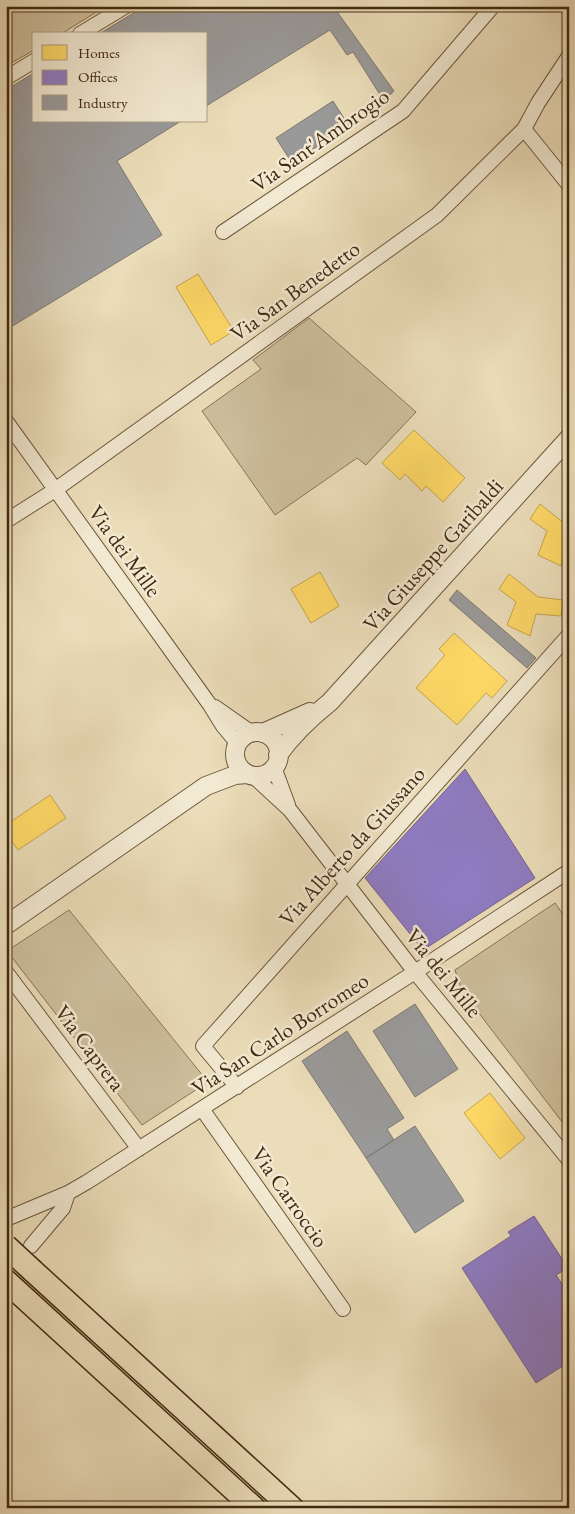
<svg xmlns="http://www.w3.org/2000/svg" width="575" height="1514" viewBox="0 0 575 1514" font-family="'EB Garamond',serif">
  <style>
    .green { fill: #cebf9d; stroke: #887458 }
    .homes { fill: #ffd966; stroke: #c6a44d }
    .offices { fill: #8e7cc3; stroke: #77638e }
    .industry { fill: #999; stroke: #7f7870 }
    .lines { fill: none; stroke-linecap: round; stroke-linejoin: round }
    .minor-casing { stroke: #6c573c; stroke-width: 16 }
    .tertiary-casing { stroke: #6c573c; stroke-width: 20 }
    .trunk-casing { stroke: #422a12; stroke-width: 25 }
    .minor { stroke: #f2e9d2; stroke-width: 14 }
    .tertiary { stroke: #f2e9d2; stroke-width: 18 }
    .trunk { stroke: #ebddb9; stroke-width: 22 }
    .trunk-bridge-casing { stroke: #422a12; stroke-width: 25; stroke-linecap: butt }
    .trunk-bridge { stroke: #ebddb9; stroke-width: 22 }
    .labels { text-anchor: middle; dominant-baseline: central; stroke-width: 5; stroke-linejoin: round; paint-order: stroke }
    .street-label { font-size: 22px; fill: #422a12; stroke: #f2e9d2 }
  </style>
  <rect width="100%" height="100%" fill="#ebddb9"/>
  <filter id="stains"><feTurbulence type="fractalNoise" baseFrequency=".004" numOctaves="4"/><feColorMatrix values="0 0 0 0 .2 0 0 0 0 .09 0 0 0 0 .02 0 0 0 .5 -.17"/></filter>
  <radialGradient id="worn" r=".72"><stop offset=".6" stop-color="#630" stop-opacity="0"/><stop offset="1" stop-color="#630" stop-opacity=".3"/></radialGradient>
  <!-- green -->
  <path class="green" d="M6 6H106L61 34H34V50L6 66Z
    M309 318 416 412 366 465 357 458 275 515 202 411 261 369 253 360Z
    M555 903 569 923V1131L462 991 455 970Z
    M69 910 208 1082 142 1125 7 951Z"/>
  <!-- homes -->
  <path class="homes" d="M198 274 234 331 211 345 176 287Z
    M414 430 465 478 443 502 426 486 422 491 405 474 400 480 382 463Z
    M540 504 569 527V544H567L561 566 538 555 547 531 530 519Z
    M320 572 339 606 311 623 291 589Z
    M509 574 538 597 563 600 561 616 536 614 530 636 507 625 516 602 499 589Z
    M454 633 507 681 492 698 486 693 457 725 416 688 445 655 439 649Z
    M50 795 66 818 18 850 6 833V825Z
    M490 1093 525 1138 500 1159 464 1113Z"/>
  <!-- offices -->
  <path class="offices" d="M465 769 535 878 423 950 365 878Z
    M534 1216 568 1268 556 1275 569 1294V1362L536 1383 462 1268 511 1236 508 1232Z"/>
  <!-- industry -->
  <path class="industry" d="M145 6H333L394 91 384 101 353 52 347 55 330 30 206 106V34H99Z
    M34 73V121H181L117 161 162 235 6 330V90Z
    M333 101 349 126 292 163 276 138Z
    M457 590 536 658 527 668 449 600Z
    M415 1004 458 1069 415 1097 373 1031Z
    M347 1031 404 1118 387 1129 394 1140 366 1158 302 1061Z
    M415 1126 464 1201 415 1233 366 1158Z"/>
  <g class="lines">
    <defs>
      <path id="minor" d="M80 34 126 6
        M6 78 34 61
        M524 129 569 185
        M223 232 403 111 493 6
        M6 421 210 705 223 726 238 744
        M6 521 55 490 437 215 524 129 538 103 569 56
        M215 707 252 733
        M274 767 288 805
        M253 776 290 810 415 972 569 1160
        M6 972 139 1149
        M237 1087 203 1046 569 635
        M202 1109 343 1309
        M6 1219 68 1193 87 1182 415 972 569 871
        M31 1246 63 1208 68 1193"/>
      <path id="tertiary" d="M235 754a22 22 0 1 1 44 0a22 22 0 1 1-44 0Z
        M263 733 310 712
        M278 755C293 734 310 718 330 702L569 438
        M6 925 206 786 235 775 247 774"/>
      <path id="trunk" d="M33 1271 292 1508
        M6 1281 254 1508"/>
    </defs>
    <!-- minor casing -->
    <use href="#minor" class="minor-casing"/>
    <!-- tertiary casing -->
    <use href="#tertiary" class="tertiary-casing"/>
    <!-- trunk casing -->
    <use href="#trunk" class="trunk-casing"/>
    <!-- minor -->
    <use href="#minor" class="minor"/>
    <!-- tertiary -->
    <use href="#tertiary" class="tertiary"/>
    <!-- trunk -->
    <use href="#trunk" class="trunk"/>
    <defs>
      <path id="trunk-bridge" d="M6 1246 33 1271"/>
    </defs>
    <!-- trunk-bridge casing -->
    <use href="#trunk-bridge" class="trunk-bridge-casing"/>
    <!-- trunk-bridge -->
    <use href="#trunk-bridge" class="trunk-bridge"/>
  </g>
  <g class="labels">
    <!-- street labels -->
    <g class="street-label">
      <text transform="translate(320 140) rotate(-35)">Via Sant'Ambrogio</text>
      <text transform="translate(295 291) rotate(-36)">Via San Benedetto</text>
      <text transform="translate(125 551) rotate(54)">Via dei Mille</text>
      <text transform="translate(433 555) rotate(-48)">Via Giuseppe Garibaldi</text>
      <text transform="translate(352 846) rotate(-48)">Via Alberto da Giussano</text>
      <text transform="translate(444 973) rotate(51)">Via dei Mille</text>
      <text transform="translate(280 1034) rotate(-33)">Via San Carlo Borromeo</text>
      <text transform="translate(90 1048) rotate(53)">Via Caprera</text>
      <text transform="translate(290 1197) rotate(55)">Via Carroccio</text>
    </g>
  </g>
  <!-- margin -->
  <rect width="575" height="1514" fill="none" stroke="#ebddb9" stroke-width="25"/>
  <rect x="8" y="8" width="560" height="1499" fill="none" stroke="#422a12" stroke-width="2.5"/>
  <rect x="12" y="12" width="550" height="1489" fill="none" stroke="#422a12"/>
  <!-- legend -->
  <rect x="32" y="32" width="175" height="90" fill="#f2e9d2" stroke="#ac9d85"/>
  <rect x="42" y="45" width="25" height="15" fill="#ffd966" stroke="#ac9d85"/>
  <text x="78" y="58" font-size="15" fill="#422a12">Homes</text>
  <rect x="42" y="70" width="25" height="15" fill="#8e7cc3" stroke="#ac9d85"/>
  <text x="78" y="82" font-size="15" fill="#422a12">Offices</text>
  <rect x="42" y="95" width="25" height="15" fill="#999999" stroke="#ac9d85"/>
  <text x="78" y="108" font-size="15" fill="#422a12">Industry</text>
  <rect width="100%" height="100%" filter="url(#stains)"/>
  <rect width="100%" height="100%" fill="url(#worn)"/>
</svg>
